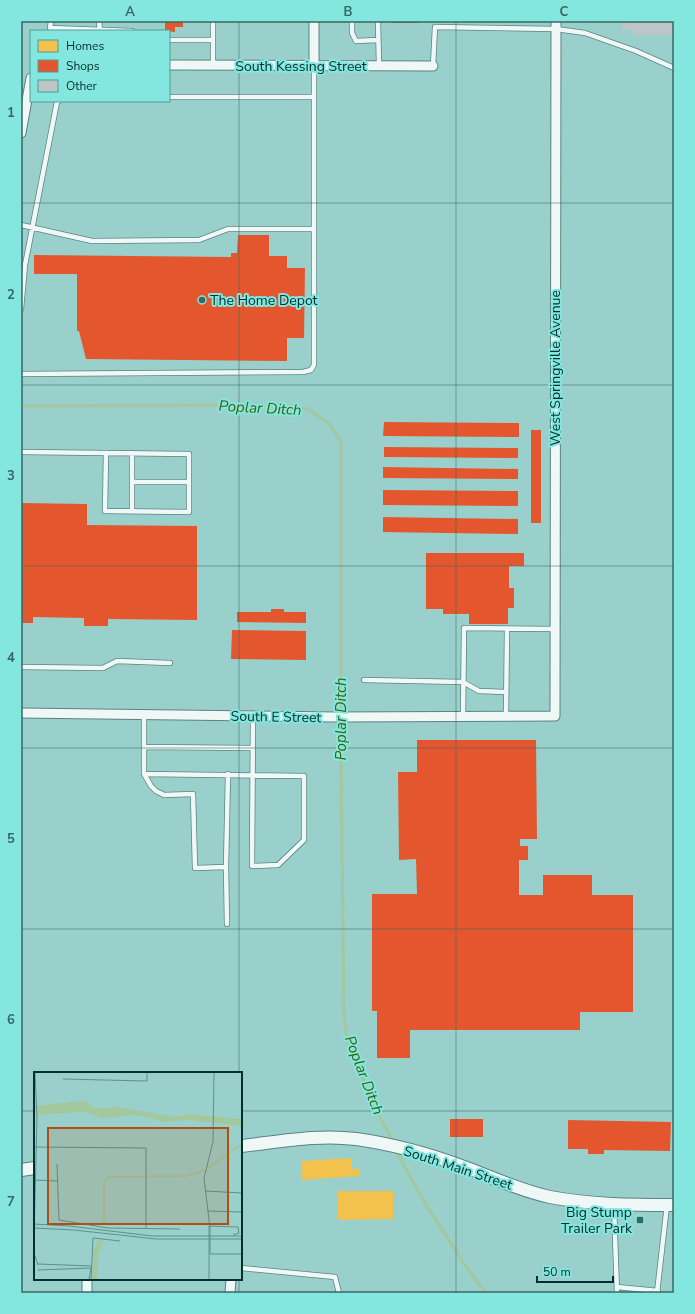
<svg xmlns="http://www.w3.org/2000/svg" width="695" height="1314" viewBox="0 0 695 1314" font-family="'Nunito Sans',sans-serif">
  <style>
    .homes { fill: #f2c14e }
    .shops { fill: #e4572e }
    .lines { fill: none; stroke-linecap: round; stroke-linejoin: round }
    .stream { stroke: #a3c89d; stroke-width: 3 }
    .building { fill: #bdc6c6 }
    .service-casing { stroke: #598480; stroke-width: 6 }
    .minor-casing { stroke: #598480; stroke-width: 11 }
    .secondary-casing { stroke: #598480; stroke-width: 14 }
    .service { stroke: #f0f8f7; stroke-width: 4.5 }
    .minor { stroke: #f0f8f7; stroke-width: 9 }
    .secondary { stroke: #f0f8f7; stroke-width: 12 }
    .grid { fill: none; stroke: #376865; stroke-width: 1; stroke-opacity: 0.55 }
    .poi-dot { fill: #376865; stroke: #83e6df; stroke-width: 1.5 }
    .labels { text-anchor: middle; dominant-baseline: central; stroke-width: 4; stroke-linejoin: round; paint-order: stroke }
    .street-label { font-size: 14px; fill: #02302e; stroke: #83e6df }
    .poi-label { font-size: 14px; fill: #02302e; stroke: #83e6df; text-anchor: start }
    .water-label { font-size: 15px; font-style: italic; fill: #3e6105; stroke: #83e6df }
    .inset-river { fill: none; stroke: #a3c89d; stroke-width: 2 }
    .inset-road { fill: none; stroke: #5d908c; stroke-width: 1 }
    .view { fill: #ae4f14; fill-opacity: 0.15; stroke: #ae4f14; stroke-width: 2 }
    .inset-edge { fill: none; stroke: #02302e; stroke-width: 2 }
    .neatline { fill: none; stroke: #376865; stroke-width: 1.5 }
    .grid-label { font-size: 13px; text-anchor: middle; font-weight: bold; fill: #376865 }
  </style>
  <rect width="100%" height="100%" fill="#99d0cb"/>
  <!-- homes -->
  <path class="homes" d="M352 1158V1169H360V1176L302 1180 301 1161Z
    M338 1191H393V1219L338 1220Z"/>
  <!-- shops -->
  <path class="shops" d="M165 21H183V27H175V32L165 31Z
    M392 21H418V23H392Z
    M238 235H269V256H287V268H305L304 338H287V361L86 359 79 331H77V274H34V255L231 257V253H237Z
    M384 422 519 423V437L383 436Z
    M531 430H541V523H531Z
    M384 447 518 448V458L384 457Z
    M383 467 518 469V479L383 478Z
    M383 490 518 491V506L383 505Z
    M21 503 87 504V525L197 526V620L108 619V626H84V618L33 617V623H21Z
    M383 517 518 519V534L383 532Z
    M426 553H524V566H509V588H514V608H508V624H469V614H443V609H426Z
    M271 609H284V612H306V623L237 622V612H271Z
    M232 630 306 631V660L231 659Z
    M417 740H536L537 839H520V846H528V860H519V895H543V875H592V895H633V1012H580V1030H410V1058H377V1011H372V894H417L416 859 399 860 398 772H417Z
    M450 1119H483V1137H450Z
    M568 1120 671 1122 670 1151 604 1150V1154H588V1149H568Z"/>
  <g class="lines">
    <!-- stream -->
    <path class="stream" d="M21 406 252 405 307 409 330 424 341 443V758L344 1016 348 1043 377 1112 393 1142
      M395 1149 426 1205 467 1268 486 1293"/>
  </g>
  <!-- building -->
  <path class="building" d="M622 21H674V35H633V30H622Z"/>
  <g class="lines">
    <defs>
      <path id="service" d="M51 21 50 28 132 31
        M99 21 100 31
        M352 21V33L356 41 378 40
        M378 21 379 66
        M169 40H213
        M213 65V21
        M433 66 435 27 556 29 585 33 636 51 674 68
        M169 97H314
        M21 225 92 241 199 240 228 229H314
        M21 309 25 265 57 102 59 101
        M21 374 303 372 311 370 314 365V66
        M21 452 189 454V512L105 511 106 453
        M132 453V511
        M132 482H189
        M21 667 103 668 117 661 170 663
        M364 680 463 682 479 691 506 692
        M144 715V774L151 786 156 791 164 795 193 794 195 868 226 867
        M506 716 507 629
        M463 717 464 628 554 629
        M144 747 253 748
        M144 774 304 776V840L278 865 252 866C252 816 253 766 253 716
        M227 924 226 867 228 774
        M614 1206 617 1293
        M241 1268 335 1277 339 1293
        M617 1287 658 1291
        M657 1293 667 1205"/>
      <path id="minor" d="M169 65 433 66
        M314 66V21
        M21 133 31 78
        M21 713 336 717 555 716 556 21
        M87 1293V1279
        M230 1293 231 1279"/>
      <path id="secondary" d="M241 1146C279 1142 318 1134 356 1139 393 1144 432 1155 467 1168 494 1178 521 1191 550 1197 591 1205 633 1205 674 1205
        M21 1170 35 1168"/>
    </defs>
    <!-- service casing -->
    <use href="#service" class="service-casing"/>
    <!-- minor casing -->
    <use href="#minor" class="minor-casing"/>
    <!-- secondary casing -->
    <use href="#secondary" class="secondary-casing"/>
    <!-- service -->
    <use href="#service" class="service"/>
    <!-- minor -->
    <use href="#minor" class="minor"/>
    <!-- secondary -->
    <use href="#secondary" class="secondary"/>
  </g>
  <!-- grid -->
  <path class="grid" d="M239 21V1073M456 21V1293M21 203H674M21 385H674M21 566H674M21 748H674M21 929H674M21 1111H35M241 1111H674M239 1279V1293"/>
  <!-- markers -->
  <g class="poi-dot">
    <circle cx="202" cy="300" r="4"/>
    <rect x="636" y="1216" width="8" height="8" rx="2"/>
  </g>
  <g class="labels">
    <!-- street labels -->
    <g class="street-label">
      <text x="301" y="66">South Kessing Street</text>
      <text transform="translate(555 368) rotate(-90)">West Springville Avenue</text>
      <text transform="translate(276 717) rotate(1)">South E Street</text>
      <text transform="translate(458 1168) rotate(18)">South Main Street</text>
    </g>
    <!-- poi labels -->
    <g class="poi-label">
      <text x="210" y="300">The Home Depot</text>
      <text x="632" y="1212" text-anchor="end">Big Stump<tspan x="632" dy="16">Trailer Park</tspan></text>
    </g>
    <!-- water labels -->
    <g class="water-label">
      <text transform="translate(260 408) rotate(3)">Poplar Ditch</text>
      <text transform="translate(341 719) rotate(-90)">Poplar Ditch</text>
      <text transform="translate(364 1075) rotate(69)">Poplar Ditch</text>
    </g>
  </g>
  <!-- overview -->
  <g transform="translate(34 1072)">
    <rect width="208" height="208" fill="#99d0cb"/>
    <path d="M46 29 53 30 60 36H76L79 34 139 45 154 42 208 47V54L155 48 128 50 118 46 101 43 68 46 51 40 1 43 0 34ZM64 168H70L64 182 63 208H58L59 181Z" fill="#a3c89d"/>
    <path class="inset-river" d="M174 96 208 72M70 153V110L75 105 153 104 171 98"/>
    <path class="inset-road" d="M29 7 113 9V0M0 9V56M0 75 112 76V157M23 92 25 148 74 156 146 157M0 108 23 109M172 119 208 121M174 139 208 140M0 152 35 154 118 164H208M175 154 204 155 205 161 199 163M175 154V208M0 156 40 158 122 167H208M0 167 3 46 1 0M0 181 4 193M176 182V156L170 106 179 70 180 0M176 182H208M4 192 58 194M4 198 57 196M55 208 57 196M57 208 59 166 86 169"/>
    <path class="view" d="M14 56H194V152H14Z"/>
    <rect width="208" height="208" class="inset-edge"/>
  </g>
  <!-- border -->
  <rect width="695" height="1314" fill="none" stroke="#83e6df" stroke-width="44"/>
  <!-- legend -->
  <rect x="30" y="30" width="140" height="72" fill="#83e6df" stroke="#4f9d98"/>
  <rect x="38" y="40" width="20" height="12" fill="#f2c14e" stroke="#4f9d98"/>
  <text x="66" y="50" font-size="12" fill="#02302e">Homes</text>
  <rect x="38" y="60" width="20" height="12" fill="#e4572e" stroke="#4f9d98"/>
  <text x="66" y="70" font-size="12" fill="#02302e">Shops</text>
  <rect x="38" y="80" width="20" height="12" fill="#bdc6c6" stroke="#4f9d98"/>
  <text x="66" y="90" font-size="12" fill="#02302e">Other</text>
  <!-- scale -->
  <path d="M537 1276v6h76v-6" fill="none" stroke="#02302e" stroke-width="2"/>
  <text x="543" y="1276" font-size="12" fill="#02302e" stroke="#83e6df" stroke-width="3" paint-order="stroke">50 m</text>
  <rect x="22" y="22" width="651" height="1270" class="neatline"/>
  <g class="grid-label">
    <text x="130" y="16">A</text>
    <text x="348" y="16">B</text>
    <text x="564" y="16">C</text>
    <text x="11" y="117">1</text>
    <text x="11" y="299">2</text>
    <text x="11" y="480">3</text>
    <text x="11" y="662">4</text>
    <text x="11" y="843">5</text>
    <text x="11" y="1024">6</text>
    <text x="11" y="1206">7</text>
  </g>
</svg>
